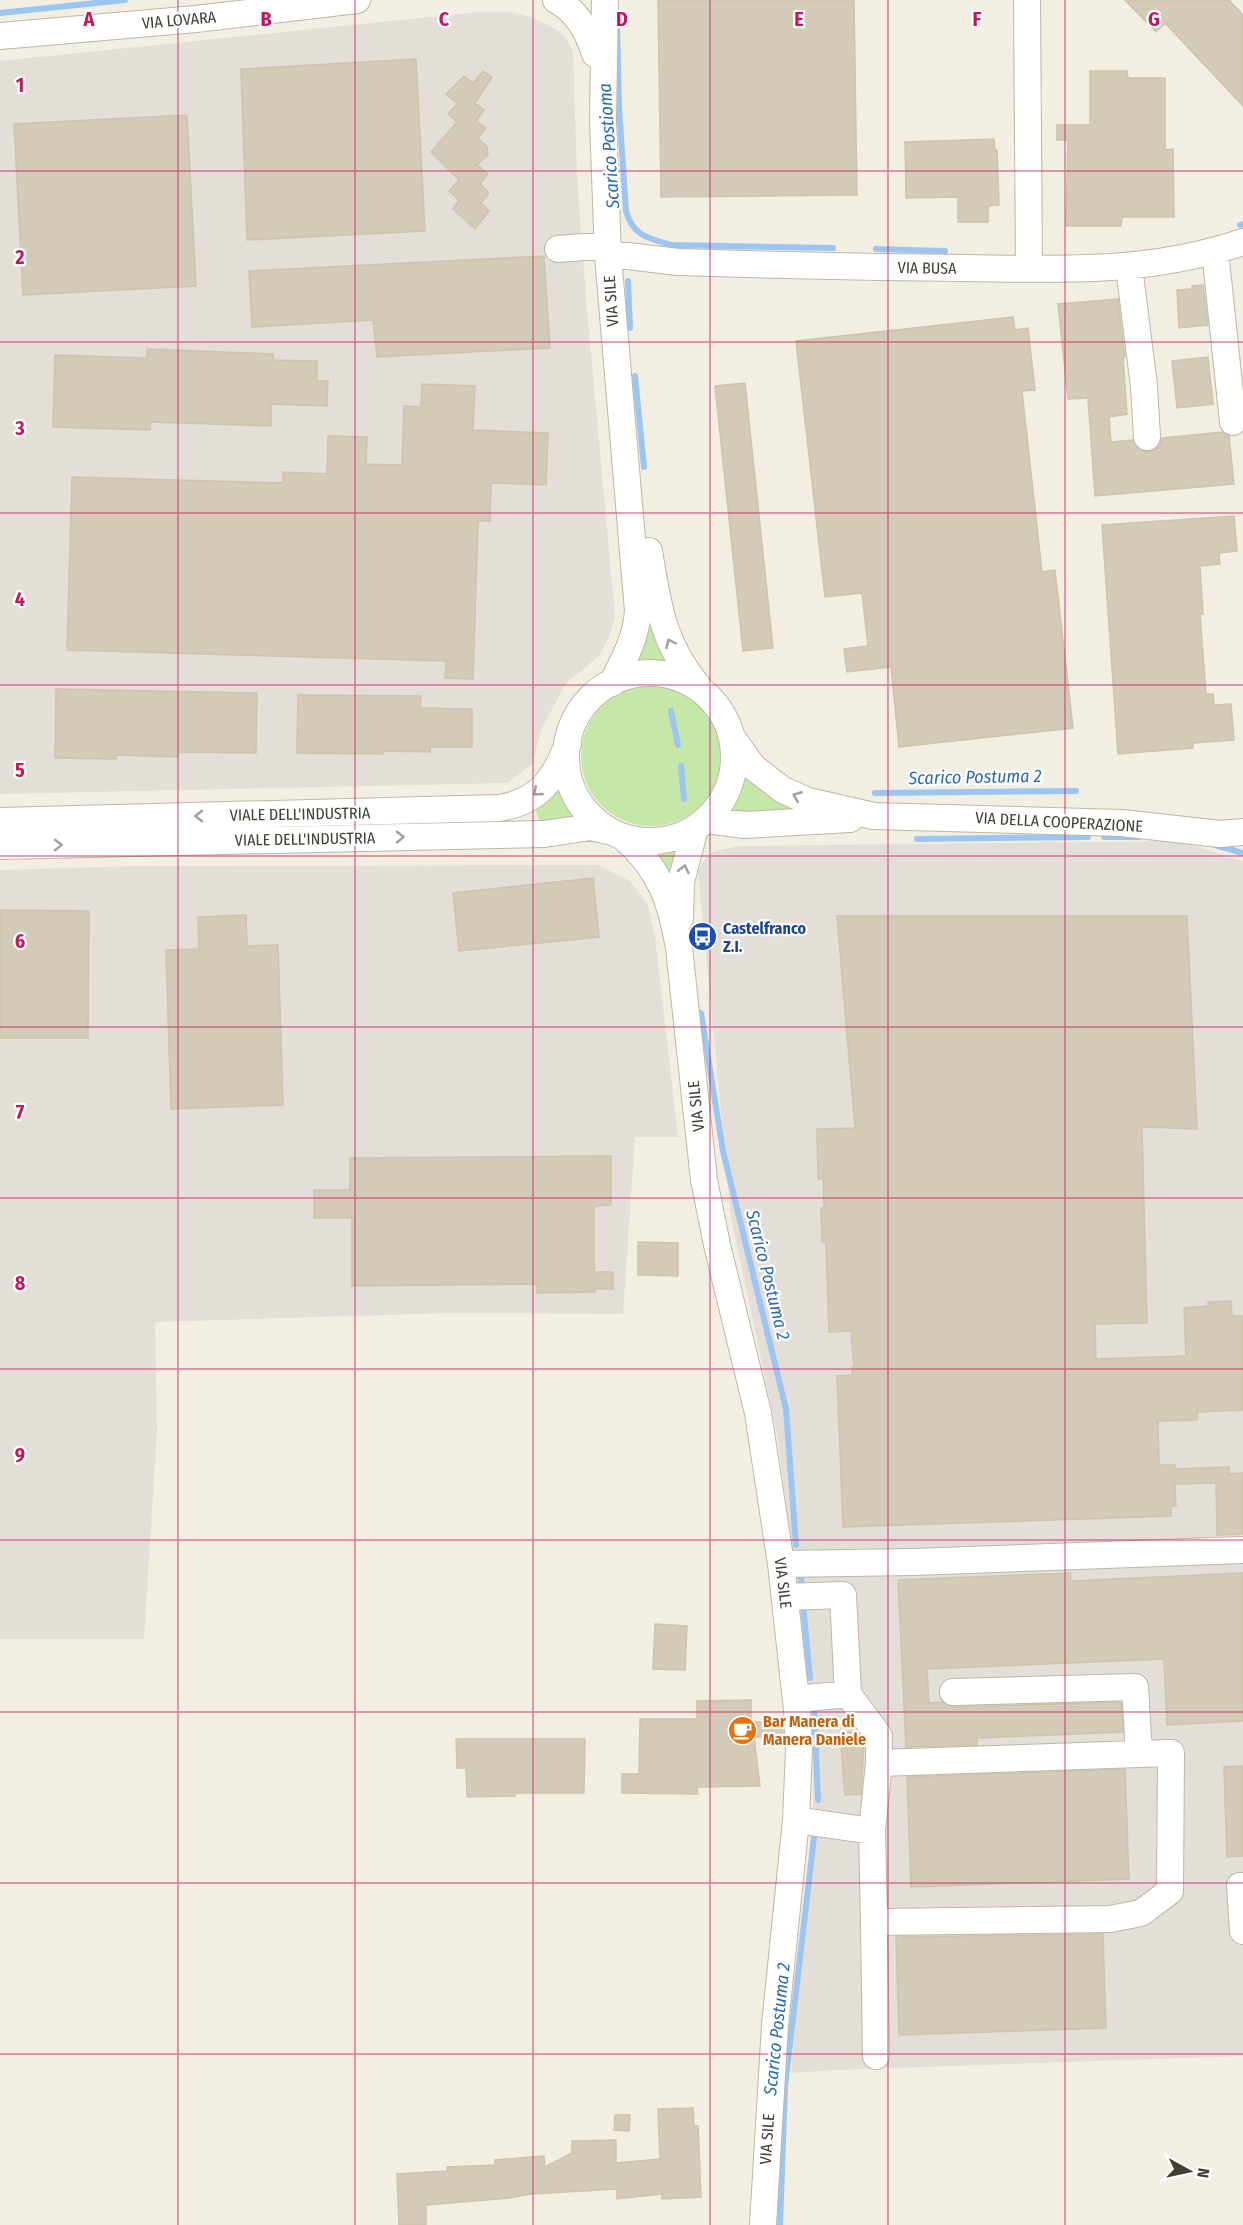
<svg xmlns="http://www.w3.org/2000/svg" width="1243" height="2225" viewBox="0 0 1243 2225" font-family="'Fira Sans Condensed',sans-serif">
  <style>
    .industrial { fill: #e3dfd8 }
    .green { fill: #c5e8a9 }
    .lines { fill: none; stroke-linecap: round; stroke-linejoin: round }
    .stream { stroke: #9cc6f1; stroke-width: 6 }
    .building { fill: #d3cbb7; stroke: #cec4ab; stroke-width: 1.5 }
    .minor-casing { stroke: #bdb7a5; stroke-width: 28 }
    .minor { stroke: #fff; stroke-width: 26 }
    .oneway { stroke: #a19e99 }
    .grid { fill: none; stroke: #c2185b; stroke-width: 1.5; stroke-opacity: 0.55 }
    .labels { text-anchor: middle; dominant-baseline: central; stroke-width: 4.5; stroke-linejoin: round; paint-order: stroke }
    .street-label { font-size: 16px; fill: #433e33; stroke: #fff }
    .transit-label { font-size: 16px; font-weight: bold; fill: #164399; stroke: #fff; text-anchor: start }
    .food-label { font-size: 16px; font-weight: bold; fill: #c56008; stroke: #fff; text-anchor: start }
    .water-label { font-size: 18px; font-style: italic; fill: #2a6ab1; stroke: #fff }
    .grid-label { font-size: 20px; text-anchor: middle; font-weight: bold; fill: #c2185b; stroke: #fff; stroke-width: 4.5; stroke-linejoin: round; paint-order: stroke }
  </style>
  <rect width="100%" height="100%" fill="#f2efe2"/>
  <!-- industrial -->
  <path class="industrial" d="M478 12H508L532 17 559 31 567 40 573 51 577 176 586 299 615 617 609 637 599 656 566 683 542 728 532 764 508 783 0 794V61Z
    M1180 841 1243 861V2056L838 2070 791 2073 813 1824V1720L778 1440 731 1218 698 871 707 856 714 851 740 846Z
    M597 865 628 880 636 888 648 906 655 937 678 1137H635L623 1314 452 1313 155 1322 157 1431 144 1639H0V870L137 866Z"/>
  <!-- green -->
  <path class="green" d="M643 607 675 664 651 662 630 664Z
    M581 756a70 70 0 1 1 140 0a70 70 0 1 1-140 0Z
    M745 767 828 811 725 815 739 793Z
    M560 783 568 801 579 817 541 825 534 806Z
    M678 848 676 889 653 852Z"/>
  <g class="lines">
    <!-- stream -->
    <path class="stream" d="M0 13 125 0
      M617 25 619 107 626 211C633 236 648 238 671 245L833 248
      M1240 225 1243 224
      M876 249 945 251
      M628 281 630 328
      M635 376 644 467
      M671 711 678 745
      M681 766 684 799
      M875 793 1076 791
      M1104 837H1139
      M917 839 1088 837
      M1215 845 1243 853
      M701 1013 723 1151 786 1409 796 1545
      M799 1572 802 1583
      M803 1603 810 1678
      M814 1704 818 1800
      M780 2225 785 2087 814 1837"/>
  </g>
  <!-- building -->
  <path class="building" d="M658 0H854L857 195 661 197Z
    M1125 0H1229L1243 15V106L1165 23 1156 32Z
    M416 59 425 231 247 240 241 69Z
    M483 71 492 77 475 103 484 110 476 121 486 128 478 138 487 147 488 155 477 165 488 174 480 184 489 193 481 203 489 211 475 229 453 209 459 200 449 191 459 180 431 152 457 122 448 114 457 104 446 94 464 76 473 83Z
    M1090 71H1127L1128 78H1165V150L1173 149 1174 217H1122L1121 226H1066L1068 140H1057V125H1090Z
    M187 115 196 286 23 295 14 124Z
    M994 139 995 150H997L999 205 988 206V222H958V197L906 198 905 142Z
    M544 256 550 348 377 357 373 320 252 327 249 271Z
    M1203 285 1208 325 1179 328 1177 290 1192 289V286Z
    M1118 299 1125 357 1123 358 1127 414 1109 417 1111 442 1133 440 1140 450 1148 452 1156 449 1160 444 1162 438 1223 432 1229 436 1234 484 1095 496 1088 398 1068 399 1058 304Z
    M1013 317 1015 330 1028 328 1035 390 1022 391 1042 572 1055 570 1073 728 899 747 891 667 847 672 844 649 868 646 862 593 825 597 796 341Z
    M147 349 273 354V360L317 361V381H328L327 406 271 404V426L150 422V430L53 427 55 355 147 358Z
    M1208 357 1213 404 1177 408 1172 361Z
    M745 383 773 648 743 651 715 386Z
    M422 384 475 386 473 430 548 433 546 485 491 483 490 521H478L473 679 445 678 446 661 67 650 72 477 283 483V472L327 474 328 436 367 437 366 464 402 465 404 406 421 407Z
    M1234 516 1237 551 1219 553 1220 564 1200 566 1203 614H1200L1206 694H1213L1214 705 1231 704 1234 740 1193 743V748L1118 754 1102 525Z
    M56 689 257 693 256 753 178 752 177 757 116 755V759L55 758Z
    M298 695 421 696 420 708 472 709V747H430V752L383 751V754L297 753Z
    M593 878 599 937 459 951 453 893Z
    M0 910 89 911 88 1038H0Z
    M246 915 247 946 278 945 283 1105 171 1109 166 950 199 949 198 917Z
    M837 916H1187L1197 1129 1142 1127 1147 1323 1095 1324 1096 1359 1186 1356 1184 1308 1208 1306V1302L1231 1301 1232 1316H1243V1410L1197 1412V1420L1158 1421 1159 1465H1175V1469L1229 1467V1474L1243 1473V1534L1217 1535 1216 1483 1175 1484 1176 1506H1171V1516L843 1527 837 1376 852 1375V1367H854L851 1331 829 1332 826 1242H822L821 1208H824L823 1179H818L817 1129 855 1128Z
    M611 1156V1205L594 1206V1272H613V1289H594L595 1292 537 1293V1284L352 1286V1218H314V1190H350V1158Z
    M638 1242 678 1243V1276L638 1275Z
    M1070 1573 1071 1581 1243 1573V1721L1167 1725 1164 1659 927 1669 929 1703 943 1702 953 1707 1121 1702 1123 1732 977 1738V1745L906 1747 898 1580Z
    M655 1624 687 1626 685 1670 653 1669Z
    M751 1700V1722H783V1736L754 1737 760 1786 697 1787 698 1794 622 1793V1774H639L640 1719H697V1701Z
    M857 1731 861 1739 864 1741 861 1794 845 1795 840 1733Z
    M456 1739H585L584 1793H515V1796L467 1797 466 1768H457Z
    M1243 1766V1856L1227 1857 1224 1767Z
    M1125 1769 1129 1879 911 1887 907 1777Z
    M1103 1934 1106 2028 899 2035 896 1937Z
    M693 2108 694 2126H698L701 2197 662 2199V2194L617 2199V2189L531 2194 510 2198 426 2205V2225H399L397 2174 447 2171V2167L495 2165V2160L544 2156 545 2167 572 2153V2141L616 2140V2163L660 2159 658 2109Z
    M615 2115H630L629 2131 614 2130Z"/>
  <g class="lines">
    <defs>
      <path id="minor" d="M556 0C577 11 588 31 595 54
        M605 0 603 120 608 256 638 611C636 638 625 658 612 683
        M1027 0 1029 269
        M0 36 196 19 357 0
        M558 249 608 245
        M1215 251 1233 422
        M608 256H628L678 262C773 265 869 267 964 268 1063 269 1147 274 1243 242
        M1129 267 1144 386 1147 437
        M649 551C658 604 662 643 698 686
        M566 757a84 84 0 1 1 168 0a84 84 0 1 1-168 0Z
        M731 736 753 767 783 790 808 801 874 816 1122 823 1220 834 1243 832
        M706 820 745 825 850 819
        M0 821 499 808C538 802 554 780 568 744
        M623 837C660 868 671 902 679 948L704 1180 717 1245 758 1413 781 1564 797 1710 799 1750 796 1820 775 2025 763 2225
        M0 846 544 834 591 827 609 831
        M680 919 681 882 695 828
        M781 1564 913 1562 1243 1550
        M785 1597 843 1595 848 1694 879 1736V1763
        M796 1699 848 1694
        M796 1820 872 1831 879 1763 1139 1754 1135 1687 953 1692
        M872 1831 874 1922 1110 1919 1141 1913 1170 1891 1171 1753 1139 1754
        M1243 1886H1240L1243 1931
        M874 1922 876 2056"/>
    </defs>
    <!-- minor casing -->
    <use href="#minor" class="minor-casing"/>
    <!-- minor -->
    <use href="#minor" class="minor"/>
  </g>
  <!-- one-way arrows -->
  <defs><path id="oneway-chevron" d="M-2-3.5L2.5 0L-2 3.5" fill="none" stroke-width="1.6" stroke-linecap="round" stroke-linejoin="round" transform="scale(1.5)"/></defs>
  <g class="oneway">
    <use href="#oneway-chevron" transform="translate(670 643) rotate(-115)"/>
    <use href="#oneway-chevron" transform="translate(537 792) rotate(139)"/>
    <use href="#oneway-chevron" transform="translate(797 796) rotate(-158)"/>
    <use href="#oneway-chevron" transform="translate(199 816) rotate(179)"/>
    <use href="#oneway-chevron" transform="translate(400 837) rotate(-1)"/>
    <use href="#oneway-chevron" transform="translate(58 845) rotate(-1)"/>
    <use href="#oneway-chevron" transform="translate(684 869) rotate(-77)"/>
  </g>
  <!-- grid -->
  <path class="grid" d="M178 0V2225M355 0V2225M533 0V2225M710 0V2225M888 0V2225M1065 0V2225M0 171H1243M0 342H1243M0 513H1243M0 685H1243M0 856H1243M0 1027H1243M0 1198H1243M0 1369H1243M0 1540H1243M0 1712H1243M0 1883H1243M0 2054H1243"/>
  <!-- icons -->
  <defs>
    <symbol id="bus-disc" viewBox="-11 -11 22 22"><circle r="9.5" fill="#1a4fb4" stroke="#fff"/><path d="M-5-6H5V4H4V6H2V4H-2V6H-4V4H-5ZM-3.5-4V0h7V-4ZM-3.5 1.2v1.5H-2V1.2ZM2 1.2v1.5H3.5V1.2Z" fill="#fff"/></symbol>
    <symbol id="cafe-disc" viewBox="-11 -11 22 22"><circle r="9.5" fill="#e8710a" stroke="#fff"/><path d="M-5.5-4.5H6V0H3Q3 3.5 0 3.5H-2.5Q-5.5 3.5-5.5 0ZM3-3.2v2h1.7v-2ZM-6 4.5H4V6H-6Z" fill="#fff"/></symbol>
  </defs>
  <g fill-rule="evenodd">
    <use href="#bus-disc" x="686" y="920" width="33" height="33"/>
    <use href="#cafe-disc" x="726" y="1714" width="33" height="33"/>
  </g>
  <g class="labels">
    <!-- street labels -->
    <g class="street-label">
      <text transform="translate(179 20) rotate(-5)">VIA LOVARA</text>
      <text transform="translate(927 268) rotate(1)">VIA BUSA</text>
      <text transform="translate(611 301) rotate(-94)">VIA SILE</text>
      <text transform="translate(300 814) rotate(-1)">VIALE DELL'INDUSTRIA</text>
      <text transform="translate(1059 822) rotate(3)">VIA DELLA COOPERAZIONE</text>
      <text transform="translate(305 839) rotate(-1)">VIALE DELL'INDUSTRIA</text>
      <text transform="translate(696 1106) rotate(-96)">VIA SILE</text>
      <text transform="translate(783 1583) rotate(83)">VIA SILE</text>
      <text transform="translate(767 2139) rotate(-86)">VIA SILE</text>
    </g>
    <!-- transit labels -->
    <g class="transit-label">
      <text x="723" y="928">Castelfranco<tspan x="723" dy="18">Z.I.</tspan></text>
    </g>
    <!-- food labels -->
    <g class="food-label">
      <text x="763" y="1721">Bar Manera di<tspan x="763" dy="18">Manera Daniele</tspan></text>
    </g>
    <!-- water labels -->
    <g class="water-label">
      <text transform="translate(609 146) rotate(-94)">Scarico Postioma</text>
      <text transform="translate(975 777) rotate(-1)">Scarico Postuma 2</text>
      <text transform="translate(768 1275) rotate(76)">Scarico Postuma 2</text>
      <text transform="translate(777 2029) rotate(-84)">Scarico Postuma 2</text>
    </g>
  </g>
  <g class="grid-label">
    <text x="89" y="26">A</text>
    <text x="266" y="26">B</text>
    <text x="444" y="26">C</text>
    <text x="622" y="26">D</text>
    <text x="799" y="26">E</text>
    <text x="977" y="26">F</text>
    <text x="1154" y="26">G</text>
    <text x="20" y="92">1</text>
    <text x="20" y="264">2</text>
    <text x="20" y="435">3</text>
    <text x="20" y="606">4</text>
    <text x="20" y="777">5</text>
    <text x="20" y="948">6</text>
    <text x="20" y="1119">7</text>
    <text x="20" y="1290">8</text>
    <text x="20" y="1462">9</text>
  </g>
  <!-- north arrow -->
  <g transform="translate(1189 2171) rotate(98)" stroke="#ffffff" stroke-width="4.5" paint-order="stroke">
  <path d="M0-4.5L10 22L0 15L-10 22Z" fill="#433e33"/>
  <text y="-9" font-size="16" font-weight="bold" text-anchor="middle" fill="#433e33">N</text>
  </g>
</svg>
